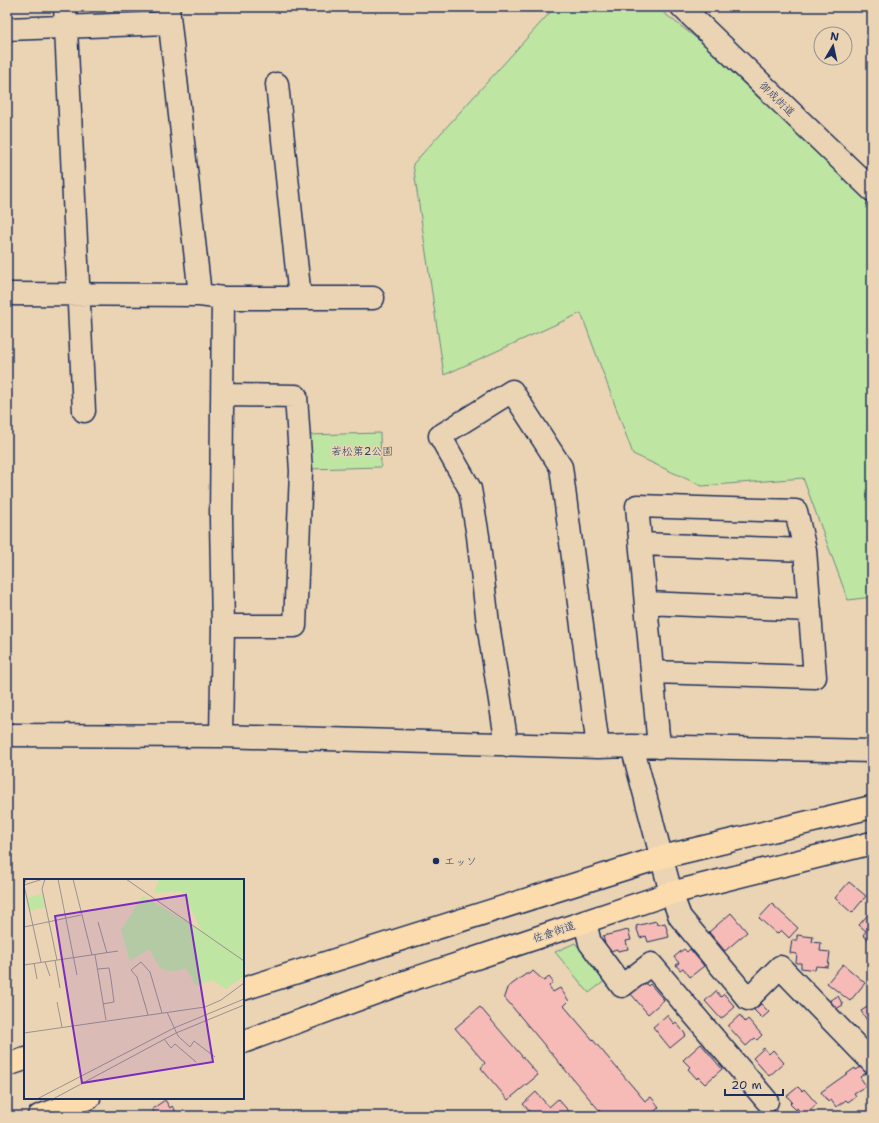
<svg xmlns="http://www.w3.org/2000/svg" width="879" height="1123" viewBox="0 0 879 1123" font-family="'Shantell Sans','Klee One',sans-serif">
  <style>
    .green { fill: #bee5a1; stroke: #6c8a80 }
    .building { fill: #f7bbb7; stroke: #1b2f5e }
    .lines { fill: none; stroke-linecap: round; stroke-linejoin: round }
    .minor-casing { stroke: #1b2f5e; stroke-width: 25 }
    .highway-casing { stroke: #1b2f5e; stroke-width: 25 }
    .minor { stroke: #ebd4b4; stroke-width: 22 }
    .highway { stroke: #fcdcac; stroke-width: 22 }
    .poi-dot { fill: #1b2f5e; stroke: #ebd4b4; stroke-width: 1.5 }
    .labels { text-anchor: middle; dominant-baseline: central; stroke-width: 3; stroke-linejoin: round; paint-order: stroke }
    .street-label { font-size: 11px; fill: #1b2f5e; stroke: #ebd4b4 }
    .park-label { font-size: 11px; fill: #2b4165; stroke: #ebd4b4 }
    .poi-label { font-size: 11px; fill: #1b2f5e; stroke: #ebd4b4; text-anchor: start }
    .inset-road { fill: none; stroke: #989292; stroke-width: 1 }
    .view { fill: #7b2cbf; fill-opacity: 0.15; stroke: #7b2cbf; stroke-width: 2 }
    .inset-edge { fill: none; stroke: #1b2f5e; stroke-width: 2 }
  </style>
  <rect width="100%" height="100%" fill="#ebd4b4"/>
  <filter id="ink" filterUnits="userSpaceOnUse"><feTurbulence type="fractalNoise" baseFrequency=".025" numOctaves="2"/><feDisplacementMap in="SourceGraphic" scale="8" xChannelSelector="R" yChannelSelector="G"/><feConvolveMatrix kernelMatrix="1 2 1 2 8 2 1 2 1" color-interpolation-filters="sRGB"/></filter>
  <g filter="url(#ink)">
    <!-- green -->
    <path class="green" d="M555 7H656L769 94 872 188V597L848 600 803 478 702 486 633 454 581 313 444 375 413 164Z
      M380 433 381 467 308 469 307 435Z
      M575 943 606 980 589 993 555 952Z"/>
    <!-- building -->
    <path class="building" d="M849 882 866 896 852 913 835 898Z
      M772 904 798 928 789 938 781 930 777 934 759 918Z
      M872 910V943L863 935 866 931 859 925Z
      M731 913 747 932 725 951 709 932Z
      M656 921 657 925 665 923 669 937 648 942 646 936 640 938 636 926Z
      M628 930 631 940 626 941 628 949 618 951 617 949 607 952 603 936Z
      M797 935 813 937 812 942 821 943 820 951 830 952 828 967 816 966 815 970 801 968V963H796L797 954 790 953 792 940H797Z
      M684 949 687 952 690 949 704 966 690 977 683 968 680 970 676 965 679 963 674 957Z
      M843 964 865 983 850 1001 827 983Z
      M533 971 544 981 549 977 553 982 549 986 553 992 560 988 569 1001 564 1006 645 1101 651 1097 659 1107 654 1112 657 1116H604L504 997 507 988 526 974H530Z
      M644 981 648 986 650 984 664 1000 648 1014 631 994Z
      M716 991 721 997 724 994 735 1007 721 1019 705 1001Z
      M838 996 843 1005 836 1009 830 1000Z
      M761 1004 769 1012 762 1018 754 1010Z
      M872 1004V1028L861 1011Z
      M480 1007 538 1075 508 1100 481 1068 485 1063 455 1028Z
      M667 1015 674 1024 676 1022 686 1035 670 1048 653 1027Z
      M740 1015 745 1022 748 1019 762 1035 757 1040 755 1038 746 1046 728 1026Z
      M701 1044 722 1069 705 1084 698 1077 697 1079 688 1069 690 1067 683 1060Z
      M764 1048 769 1054 773 1050 784 1063 769 1076 753 1058Z
      M861 1067 866 1073 860 1077 866 1086 854 1093 856 1096 848 1102 846 1100 836 1107 831 1100 828 1102 821 1092 855 1068 856 1070Z
      M798 1087 802 1091 804 1089 817 1104 804 1116 797 1108 796 1110 790 1104 792 1102 787 1096Z
      M536 1092 549 1107 558 1099 573 1116H534L523 1104Z
      M165 1100 170 1108 172 1106 179 1116H157L152 1109Z"/>
    <g class="lines">
      <defs>
        <path id="minor" d="M65 7 84 411
          M168 7 200 295
          M682 7 872 190
          M7 29 169 23
          M277 84 300 298
          M7 294 200 295 223 298H373
          M641 544 805 550
          M646 603 810 610
          M223 626H295L301 471 296 396 223 395
          M652 672 815 677 805 550 796 511 637 506 659 747
          M7 735 221 736 598 747 632 746 872 751
          M221 736 223 626 221 519 223 298
          M507 745 488 624 478 536 470 489 440 436 512 391 561 467 598 747
          M632 746 671 893 680 917 748 999 780 967 872 1062
          M585 922 590 943 622 986 651 964 767 1101"/>
        <path id="highway" d="M243 989 662 857 872 807
          M243 1042 413 979 671 893 872 843
          M7 1065 25 1059
          M39 1116 89 1098"/>
      </defs>
      <!-- minor casing -->
      <use href="#minor" class="minor-casing"/>
      <!-- highway casing -->
      <use href="#highway" class="highway-casing"/>
      <!-- minor -->
      <use href="#minor" class="minor"/>
      <!-- highway -->
      <use href="#highway" class="highway"/>
    </g>
  </g>
  <!-- markers -->
  <circle class="poi-dot" cx="436" cy="861" r="4"/>
  <g class="labels">
    <!-- street labels -->
    <g class="street-label">
      <text transform="translate(777 99) rotate(44)">御成街道</text>
      <text transform="translate(554 932) rotate(-19)">佐倉街道</text>
    </g>
    <!-- park labels -->
    <g class="park-label">
      <text x="362" y="451">若松第2公園</text>
    </g>
    <!-- poi labels -->
    <g class="poi-label">
      <text x="444" y="861">エッソ</text>
    </g>
  </g>
  <!-- overview -->
  <g transform="translate(24 879)">
    <rect width="220" height="220" fill="#ebd4b4"/>
    <path d="M135 0H220V97L202 110 189 101 172 106 162 89 147 93 136 89 125 70 106 82 97 51 119 17 178 52 158 12 130 14ZM18 15 21 28 6 32 3 19Z" fill="#bee5a1"/>
    <path class="inset-road" d="M2 0 0 6 17 83M21 0 18 10 33 81M34 0 53 96M49 0 68 76M102 0 220 82M0 6 19 0M74 43 83 74M0 48 57 36M71 76 82 141M31 81 36 109M21 83 26 97M10 84 13 100M0 86 94 72M74 90 85 89 87 100 90 123 79 125M33 123 38 148M143 133 154 157 166 168 170 162 191 178M124 136 113 98 107 91 117 83 126 93 138 134M0 154 181 128 197 121 220 104M140 160 147 169 151 165 172 183M13 220 150 149 220 120M29 220 152 154 220 126"/>
    <path class="view" d="M162 16 189 183 58 204 31 37Z"/>
    <rect width="220" height="220" class="inset-edge"/>
  </g>
  <!-- margin -->
  <rect width="879" height="1123" fill="none" stroke="#ebd4b4" stroke-width="24"/>
  <rect x="12" y="12" width="855" height="1099" fill="none" stroke="#1b2f5e" stroke-width="1.5" filter="url(#ink)"/>
  <!-- north arrow -->
  <g transform="translate(833 46) rotate(9)"><circle r="19" fill="#ebd4b4" stroke="#989292"/>
  <path d="M0-3L7 15L0 10L-7 15Z" fill="#1b2f5e"/>
  <text y="-6" font-size="11" font-weight="bold" text-anchor="middle" fill="#1b2f5e">N</text>
  </g>
  <!-- scale -->
  <path d="M725 1089v6h58v-6" fill="none" stroke="#1b2f5e" stroke-width="2"/>
  <text x="731" y="1089" font-size="12" fill="#1b2f5e" stroke="#ebd4b4" stroke-width="3" paint-order="stroke">20 m</text>
</svg>
